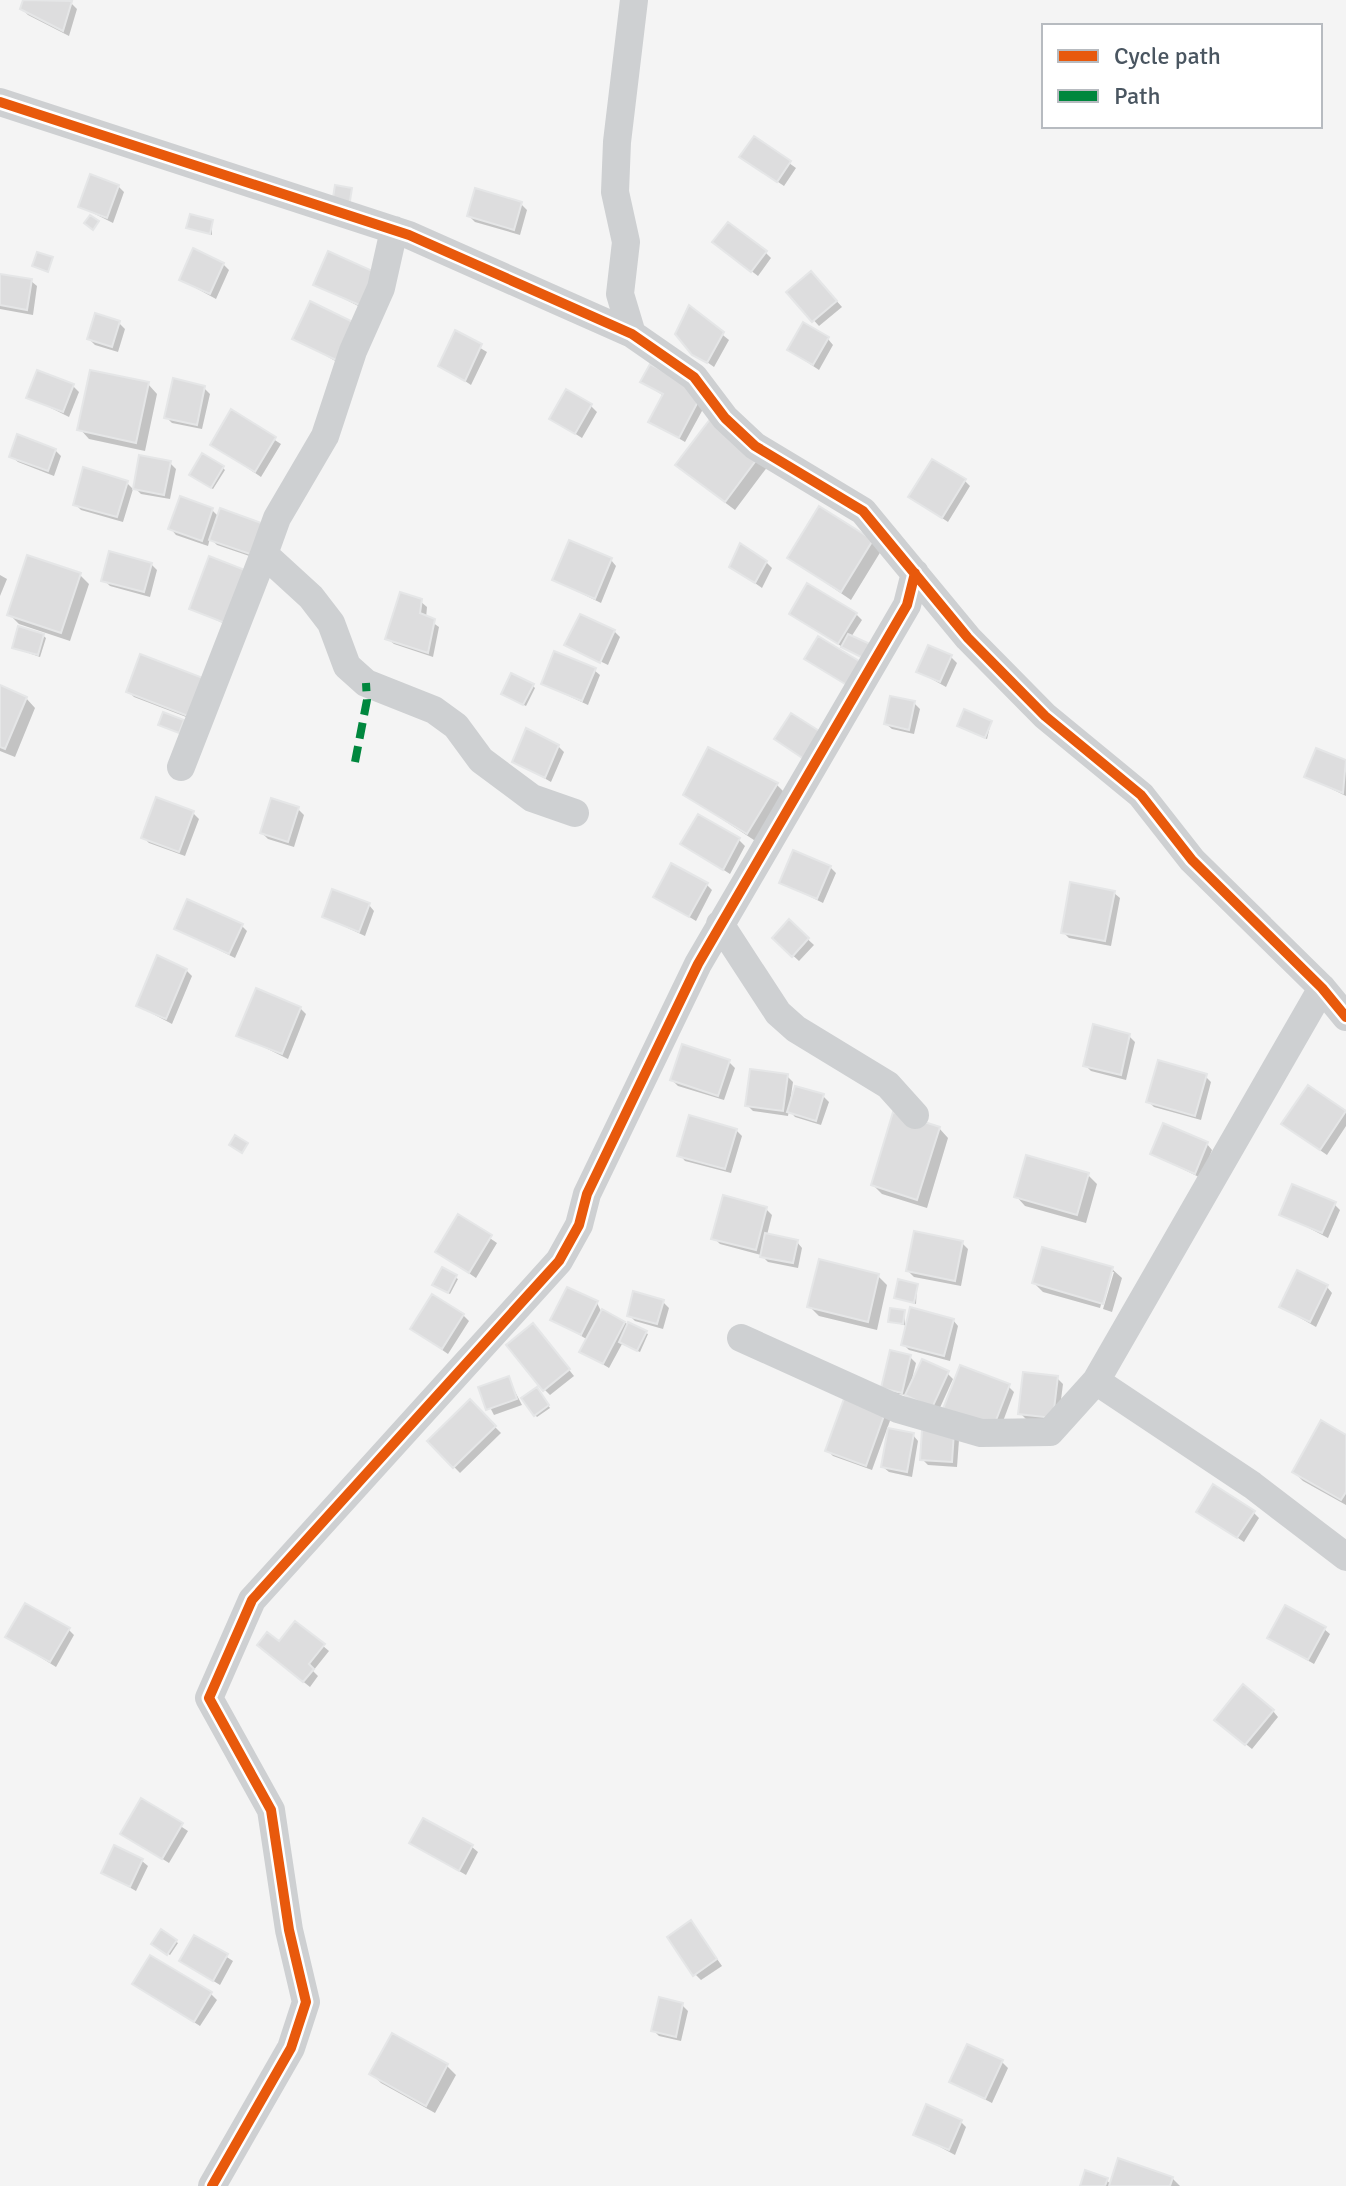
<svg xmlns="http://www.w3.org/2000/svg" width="1346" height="2186" viewBox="0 0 1346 2186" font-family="Signika,sans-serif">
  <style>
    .shadow { fill: #0003 }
    .building { fill: #ddddde; stroke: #e5e6e7; stroke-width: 2 }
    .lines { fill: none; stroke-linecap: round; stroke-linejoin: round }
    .street { stroke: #ced0d2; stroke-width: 28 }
    .quiet { stroke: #00873e; stroke-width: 8; stroke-dasharray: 16 8; stroke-linecap: butt }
    .cycleway-casing { stroke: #fff; stroke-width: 15 }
    .cycleway { stroke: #e8590c; stroke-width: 10 }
  </style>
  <rect width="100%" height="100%" fill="#f4f4f4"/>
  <!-- shadow -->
  <path class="shadow" d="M25 0 71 3 77 9 69 36 28 15 22 9Z
    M754 138 796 168 784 186 748 162Z
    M118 186 124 192 113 223 81 207Z
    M521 204 527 210 520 235 475 222 469 216Z
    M212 222V235L189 227Z
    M721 248 766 253 771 258 758 276Z
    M223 264 229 270 216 299 181 280Z
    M378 275 370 312 315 284Z
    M0 276 31 281 37 286 33 315 0 309Z
    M817 279 842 307 819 326 789 293Z
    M689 308 729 340 714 367 694 353Z
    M119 323 125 329 118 352 95 345 89 339Z
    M361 331 344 366 295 338Z
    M455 333 487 352 471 385 441 365Z
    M828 339 833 345 819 370 789 350Z
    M642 382 708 400 685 442 651 422 664 396Z
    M148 384 157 394 145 451 89 439 80 429Z
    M73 386 79 392 69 417 29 397Z
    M204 388 210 394 202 429 172 423 166 417Z
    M591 406 597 412 582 438 552 419Z
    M231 412 281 444 261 477 212 444Z
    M711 421 768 466 735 510 687 474Z
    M55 450 61 456 54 476 18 462 12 457Z
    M170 463 176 469 170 499 141 494 135 488Z
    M222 467 225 470 213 489 194 477Z
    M964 480 970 486 948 522 911 497Z
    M127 483 133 489 123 522 81 510 75 504Z
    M212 510 219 517 258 559 217 545 210 538 208 546 176 535 171 529Z
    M872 542 881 551 851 600 789 558Z
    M611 560 616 566 601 603 554 580Z
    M766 562 772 568 762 588 732 567Z
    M151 564 157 570 150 597 110 586 104 580Z
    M0 575 7 579 0 596Z
    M80 575 89 584 70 641 19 624 9 614Z
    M250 578 231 627 191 608Z
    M420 601 427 607 426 618 439 627 433 657 394 644 388 639Z
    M791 614H856L862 620 844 648Z
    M614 631 620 637 608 665 567 645Z
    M40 633 46 638 40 657 14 648Z
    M951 657 957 663 946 687 919 672Z
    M594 670 600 675 588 705 543 684Z
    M208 685 194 720 134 697 128 691Z
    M533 686 535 688 526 706 506 696Z
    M0 688 26 698 35 708 15 757 0 751Z
    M914 703 920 709 914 734 892 729 886 724Z
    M991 722 987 739 961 728Z
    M558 746 564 752 551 782 515 761Z
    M708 749 777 785 786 794 757 842 685 795Z
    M1317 750 1346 762V796L1307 777Z
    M298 809 304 815 294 847 268 839 262 833Z
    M193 813 199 819 185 856 149 843 143 837Z
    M739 840 745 846 730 874 683 844Z
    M830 867 836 873 823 903 781 882Z
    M707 885 712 890 696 921 655 896Z
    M1114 893 1120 898 1111 946 1069 938 1063 932Z
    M369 905 374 911 365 936 324 917Z
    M789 922 814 945 799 961 774 938Z
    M241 925 247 931 235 958 177 929Z
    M186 970 192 976 172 1024 138 1006Z
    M300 1008 306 1014 288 1059 239 1035Z
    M1129 1036 1135 1042 1126 1080 1091 1071 1085 1065Z
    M729 1062 735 1068 724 1100 678 1086 672 1080Z
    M787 1076 793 1082 790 1102 823 1096 829 1102 821 1125 795 1117 789 1110 788 1116 753 1111 747 1105Z
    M1205 1076 1211 1082 1201 1120 1154 1107 1148 1101Z
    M1308 1087 1346 1113V1126L1327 1155 1289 1129Z
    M939 1128 948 1138 927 1208 882 1194 873 1185Z
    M736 1130 742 1136 731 1173 685 1161 680 1155Z
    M1207 1144 1212 1150 1201 1178 1152 1154Z
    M1088 1175 1097 1184 1086 1223 1025 1206 1016 1196Z
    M1334 1204 1340 1210 1328 1238 1282 1214Z
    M766 1209 772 1215 767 1235 797 1242 802 1248 798 1268 768 1262 761 1255 720 1244 714 1238Z
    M459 1217 497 1243 476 1278 438 1252Z
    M962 1243 968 1249 961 1286 914 1277 908 1271Z
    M1112 1269 1122 1278 1112 1312 1103 1309 1114 1272H1110L1100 1308 1043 1292 1034 1283Z
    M442 1270 458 1279 450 1294 434 1285Z
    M878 1276 887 1285 877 1330 819 1316 810 1307Z
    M917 1286 916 1304 896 1297Z
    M1327 1287 1332 1293 1316 1327 1281 1307Z
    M663 1302 669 1308 663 1329 635 1321 629 1315Z
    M597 1303 601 1311 648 1334 640 1352 622 1344 609 1368 581 1351 588 1340 553 1319Z
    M904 1312 905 1325 953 1320 958 1326 950 1361 909 1350 903 1344 907 1326 890 1321Z
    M463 1315 469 1321 448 1354 412 1329Z
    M538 1331 574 1376 550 1395 544 1389Z
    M910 1357 916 1363 911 1383 947 1373 953 1379 938 1412 908 1395 889 1393 883 1387Z
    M508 1378 522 1405 494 1415 480 1388Z
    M1057 1378 1063 1384 1058 1423 1026 1419 1020 1413Z
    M1008 1386 1014 1392 999 1432 951 1414Z
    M539 1392 550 1408 537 1417 535 1415Z
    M846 1398 891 1418 872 1470 833 1456 827 1450Z
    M470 1402 501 1433 460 1473 429 1441Z
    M924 1432 959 1440 957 1467 928 1465 922 1459Z
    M913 1435 918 1441 912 1477 889 1472 883 1467Z
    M1346 1437V1505L1303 1481 1294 1472Z
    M1198 1511 1253 1512 1259 1518 1244 1542Z
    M68 1629 74 1635 56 1667 8 1637Z
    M1324 1629 1330 1634 1314 1664 1269 1638Z
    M279 1644 323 1646 329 1651 313 1671 318 1676 310 1687 265 1651Z
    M1273 1711 1278 1717 1252 1749 1222 1725Z
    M142 1801 188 1831 169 1863 123 1834Z
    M411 1843 472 1847 478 1852 466 1875Z
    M142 1861 148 1866 136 1891 103 1872Z
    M696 1929 722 1966 701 1980 695 1974Z
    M195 1937 233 1961 220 1985 181 1961Z
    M175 1941 178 1943 170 1955 156 1946Z
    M135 1984 211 1994 217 2000 200 2026Z
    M682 2005 688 2011 681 2041 659 2036 653 2030Z
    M1002 2062 1008 2068 992 2103 951 2082Z
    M447 2066 456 2075 435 2113 381 2083 372 2074Z
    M961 2122 966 2127 955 2155 916 2134Z
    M1172 2178 1180 2186H1082L1106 2180 1112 2185Z"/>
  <!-- building -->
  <path class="building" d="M23 0 72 1 63 31 20 9Z
    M754 136 791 161 777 182 739 157Z
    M90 174 119 185 107 218 78 207Z
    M335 185 352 188 349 207 332 204Z
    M475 188 522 202 514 230 467 216Z
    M190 214 213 220 210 234 186 228Z
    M90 215 99 221 93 230 84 223Z
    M728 222 767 251 751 272 712 242Z
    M193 248 224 263 210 294 179 280Z
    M328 251 379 274 364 307 313 285Z
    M37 252 53 257 48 272 32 266Z
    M811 271 837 301 812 322 786 292Z
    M0 274 32 279 27 310 0 305Z
    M310 301 357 324 338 361 292 339Z
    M689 305 724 332 707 363 692 355 675 334Z
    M95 313 120 321 112 347 87 339Z
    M803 322 829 337 813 365 787 350Z
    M455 330 482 344 465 381 438 366Z
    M650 364 703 392 679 438 648 422 663 394 640 382Z
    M37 370 74 384 63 412 26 398Z
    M90 370 149 382 136 443 77 430Z
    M173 378 205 386 197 425 164 418Z
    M566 389 592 404 575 434 549 419Z
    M231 409 276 437 255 472 210 445Z
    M711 418 760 455 725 502 675 465Z
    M17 434 56 449 48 471 9 457Z
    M202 453 224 466 211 488 189 475Z
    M139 455 171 461 164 495 133 489Z
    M932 459 966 479 942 518 908 497Z
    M83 467 128 481 117 517 73 505Z
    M180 496 213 508 202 541 168 529Z
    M819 506 873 540 841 592 787 558Z
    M220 508 264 524 253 555 209 540Z
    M569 540 612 558 595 599 552 580Z
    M740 543 767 561 755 583 729 567Z
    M109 551 152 563 144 592 101 581Z
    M27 555 81 573 61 633 7 615Z
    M209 556 245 570 225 623 189 609Z
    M807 583 857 613 838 644 789 614Z
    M400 592 422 599 420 613 435 619 428 653 385 639Z
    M580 614 615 630 600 663 564 645Z
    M18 626 44 634 38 655 12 648Z
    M848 634 870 644 863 658 841 647Z
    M818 636 864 664 850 687 804 659Z
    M928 645 952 655 940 682 916 672Z
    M554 651 596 668 582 701 541 684Z
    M140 654 203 678 188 716 126 692Z
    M511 673 534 684 523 705 501 694Z
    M0 685 27 697 5 749 0 747Z
    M890 696 915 701 909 730 884 724Z
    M964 709 992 721 985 738 957 726Z
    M163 712 184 720 179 733 158 725Z
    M791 713 824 734 807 761 774 739Z
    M526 728 559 745 545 778 512 762Z
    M708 747 778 783 747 834 683 795Z
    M1316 748 1346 760 1343 793 1304 777Z
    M156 797 194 811 179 852 141 838Z
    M271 798 299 807 288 842 260 833Z
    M698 814 740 838 723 870 680 844Z
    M793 850 831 866 817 899 779 883Z
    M671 863 708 883 689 917 653 897Z
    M1070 882 1115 891 1105 941 1061 933Z
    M332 889 370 903 359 932 322 917Z
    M187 899 243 924 229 954 174 929Z
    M789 919 809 938 792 957 772 938Z
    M157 955 187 969 166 1019 136 1006Z
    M256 988 301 1007 282 1054 236 1036Z
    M1093 1024 1130 1034 1121 1075 1083 1066Z
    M682 1044 730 1060 718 1096 670 1080Z
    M1158 1060 1207 1074 1195 1116 1146 1102Z
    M750 1069 788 1074 783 1111 745 1106Z
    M1308 1085 1346 1111 1320 1150 1281 1124Z
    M795 1086 824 1094 816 1121 787 1112Z
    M893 1112 940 1127 917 1200 871 1185Z
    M689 1115 737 1129 725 1169 677 1156Z
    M1163 1123 1208 1142 1195 1174 1150 1154Z
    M235 1135 248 1143 242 1153 229 1145Z
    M1026 1155 1089 1173 1077 1215 1014 1197Z
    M1292 1184 1336 1202 1322 1233 1279 1215Z
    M723 1195 767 1207 756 1250 711 1239Z
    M458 1214 492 1235 469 1273 435 1252Z
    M914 1231 963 1241 955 1281 906 1271Z
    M765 1233 798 1240 793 1263 760 1257Z
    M1042 1247 1113 1267 1103 1304 1032 1283Z
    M819 1259 879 1274 868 1322 807 1307Z
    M442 1267 457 1275 448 1293 432 1285Z
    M1297 1270 1328 1285 1310 1322 1279 1307Z
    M898 1279 918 1284 914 1303 894 1298Z
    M567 1287 598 1301 581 1335 550 1320Z
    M633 1291 664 1300 657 1324 627 1316Z
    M432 1294 464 1314 442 1349 410 1329Z
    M910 1307 954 1319 944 1356 901 1345Z
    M890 1308 905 1310 903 1324 888 1322Z
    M602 1309 625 1322 603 1364 579 1352Z
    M628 1322 647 1331 637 1351 619 1342Z
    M533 1323 570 1369 543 1391 506 1345Z
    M890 1350 911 1355 902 1393 881 1388Z
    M922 1359 949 1371 932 1408 905 1395Z
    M960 1365 1010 1384 993 1428 943 1409Z
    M1023 1372 1058 1376 1053 1418 1018 1414Z
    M509 1376 517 1399 486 1410 478 1387Z
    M537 1387 549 1405 534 1416 521 1398Z
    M845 1396 886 1410 866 1466 825 1451Z
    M470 1399 496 1426 453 1468 427 1441Z
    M1321 1420 1346 1435V1492L1341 1500 1292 1472Z
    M888 1428 914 1433 907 1472 881 1467Z
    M922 1430 954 1432 952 1462 920 1460Z
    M1213 1484 1255 1511 1237 1538 1196 1512Z
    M25 1603 70 1628 50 1662 5 1637Z
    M1285 1605 1326 1627 1308 1660 1267 1638Z
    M295 1621 325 1644 309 1664 314 1669 303 1682 257 1645 267 1632 279 1641Z
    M1243 1684 1274 1710 1245 1745 1214 1720Z
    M141 1798 183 1823 162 1859 120 1834Z
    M423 1818 473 1845 459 1871 409 1843Z
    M114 1845 143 1859 130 1887 101 1873Z
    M691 1920 717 1959 693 1976 667 1937Z
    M161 1929 177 1940 167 1955 151 1944Z
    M194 1935 228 1954 213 1981 179 1961Z
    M150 1955 212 1992 194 2022 132 1984Z
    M659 1997 683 2003 676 2037 651 2031Z
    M392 2033 448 2064 426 2106 369 2074Z
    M967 2044 1003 2060 985 2099 949 2082Z
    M926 2104 962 2120 949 2150 913 2135Z
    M1118 2158 1173 2177 1170 2186H1109Z
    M1085 2170 1108 2178 1105 2186H1080Z"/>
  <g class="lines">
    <!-- street -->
    <path class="street" d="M0 102 409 235 632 334 694 377 725 418 755 446 863 511 968 638 1045 716 1141 795 1192 860 1322 988 1346 1017
      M394 230 381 288 353 351 325 436 277 518 264 554 311 597 331 623 347 666 366 683 434 710 456 726 481 760 532 798 575 813
      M632 334 620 294 626 242 615 192 617 142 634 0
      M181 767 264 554
      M720 924 778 1013 796 1029 888 1085 915 1115
      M741 1338 898 1409 981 1433 1050 1432 1096 1381 1322 988
      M1096 1381 1252 1485 1346 1557
      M212 2186 291 2048 306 2002 289 1930 271 1810 209 1698 252 1600 559 1261 579 1225 587 1194 698 964 907 605 915 573"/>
    <!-- quiet -->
    <path class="quiet" d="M355 762 367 700 366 683"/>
    <defs>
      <path id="cycleway" d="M0 102 409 235 632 334 694 377 725 418 755 446 863 511 968 638 1045 716 1141 795 1192 860 1322 988 1346 1017
        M212 2186 291 2048 306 2002 289 1930 271 1810 209 1698 252 1600 559 1261 579 1225 587 1194 698 964 907 605 915 573"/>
    </defs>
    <!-- cycleway casing -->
    <use href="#cycleway" class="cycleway-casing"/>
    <!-- cycleway -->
    <use href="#cycleway" class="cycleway"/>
  </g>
  <!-- legend -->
  <rect x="1042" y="24" width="280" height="104" fill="#ffffff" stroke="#b7bbc0" stroke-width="2"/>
  <rect x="1058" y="50" width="40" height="12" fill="#e8590c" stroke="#b7bbc0" stroke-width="2"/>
  <text x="1114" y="64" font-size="24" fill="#4a5661">Cycle path</text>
  <rect x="1058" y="90" width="40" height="12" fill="#00873e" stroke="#b7bbc0" stroke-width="2"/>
  <text x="1114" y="104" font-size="24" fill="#4a5661">Path</text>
</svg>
